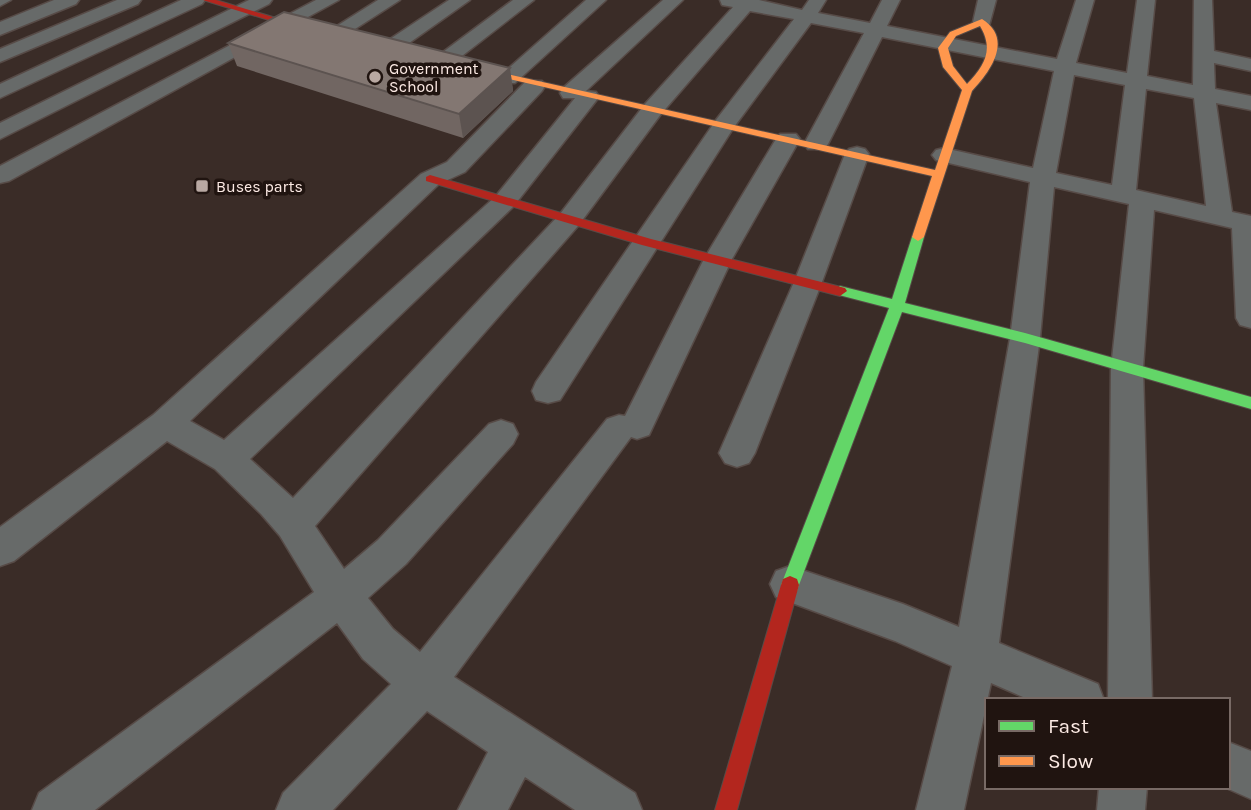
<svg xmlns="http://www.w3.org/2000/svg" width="1251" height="810" viewBox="0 0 1251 810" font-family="Karla,sans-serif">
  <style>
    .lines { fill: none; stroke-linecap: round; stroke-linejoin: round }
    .street-casing { stroke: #574b47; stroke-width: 3 }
    .fast-casing { stroke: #574b47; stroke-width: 2 }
    .slow-casing { stroke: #574b47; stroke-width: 2 }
    .jam-casing { stroke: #574b47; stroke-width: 2 }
    .street { fill: #676a69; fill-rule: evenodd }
    .fast { fill: #63d668; fill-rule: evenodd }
    .slow { fill: #ff974d; fill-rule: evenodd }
    .jam { fill: #b3261e; fill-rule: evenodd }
    .wall { fill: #716662 }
    .shaded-wall { fill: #5c5350 }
    .building { fill: #837772; stroke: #5c5350; stroke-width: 2 }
    .poi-dot { fill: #b8a8a2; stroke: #201410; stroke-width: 2.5 }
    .labels { text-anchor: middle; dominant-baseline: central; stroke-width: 7; stroke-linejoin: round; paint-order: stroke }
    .far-poi-label { font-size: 16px; fill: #fceae4; stroke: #201410; text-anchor: start }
  </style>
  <rect width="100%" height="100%" fill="#3a2c27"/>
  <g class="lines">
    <defs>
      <path id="street" d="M0 0H11L0 6Z
        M54 0H79L76 4 0 35V22Z
        M117 0H141L138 4 0 62V49Z
        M181 0H205L202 4 0 98V84Z
        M249 0H272L269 4 0 139V123Z
        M316 0H339L9 181 0 183V166Z
        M378 0H400L338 40H324L321 36Z
        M449 0H470L395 53H381L378 49 381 45Z
        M513 0H534L449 66H435L432 62 435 58Z
        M586 0H606L515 83H501L498 79 501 75Z
        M663 0H683L586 91 596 92 599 97 513 207 250 459 293 498 560 214 645 104 733 7 722 5 720 0H759L802 10 809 0H826L818 13 870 23 882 0H900L887 26 1057 59 1076 0H1094L1076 63 1127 73 1137 0H1155L1147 76 1193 85 1194 0H1212L1214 51 1251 59V71L1214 63 1215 89 1251 96V110L1216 103 1232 212 1251 216V328L1240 325 1236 318 1232 228 1154 210 1143 368 1152 700H1108L1111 368 1129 204 1054 187 1040 338 999 643 1098 684 1104 700H1030L991 683 964 810H916L952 666 895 641 776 597 770 584 776 571 790 566 903 604 959 627 1010 338 1030 182 936 160 932 155 936 150 944 148 1033 168 1054 71 882 37 828 144 824 149H808L804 144 864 33 811 23 734 127 560 400 548 403 536 400 532 391 536 382 716 120 794 19 750 11 661 114 578 226 315 526 344 569 378 540 489 424 501 420 513 424 518 434 513 444 406 564 368 598 393 629 420 652 607 419 619 415 625 416 704 259 776 139 780 134H796L800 139 732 259 649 435 637 439 631 437 454 677 635 793 642 810H575L525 777 508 810H458L488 752 427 711 333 810H276L283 793 391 684 363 659 337 623 95 810H32L39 793 314 592 280 536 261 514 215 469 167 441 14 561 0 566V527L153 415 421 174 447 162 526 81H542L545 86 542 91 465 172 439 184 190 421 224 440 495 197 575 98H563L560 93 563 88ZM1074 75 1125 85 1112 185 1056 173ZM1146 89 1194 98 1206 206 1136 190Z
        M978 0H996L989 26H975L973 22Z
        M857 147 865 149 869 154 822 282 755 453 749 463 737 467 725 463 719 453 794 282 845 154 849 149Z
        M1228 742 1251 751V799L1224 787H1228Z
        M1099 787H1147L1145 810H1097Z"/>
      <path id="fast" d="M918 233 924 237 905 303 1025 333 1251 397V409L1025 343 902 312 799 585 797 591 790 594 783 591 781 585 889 308 835 294 833 291 840 286 892 299 912 237Z"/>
      <path id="slow" d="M982 19C1014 39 990 72 972 91L924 237 918 241 912 237 932 176 457 67 462 64 935 170 962 90 943 67 938 48 950 32ZM980 26C994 49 985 66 967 84L953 66 948 48 956 36Z"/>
      <path id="jam" d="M203 0H216L326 33 318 35Z
        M430 175 651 239 845 288 847 291 840 296 642 245 426 181V177Z
        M790 576 797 579 799 585 737 810H715L781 585 783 579Z"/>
    </defs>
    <!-- street casing -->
    <use href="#street" class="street-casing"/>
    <!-- fast casing -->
    <use href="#fast" class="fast-casing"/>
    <!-- slow casing -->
    <use href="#slow" class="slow-casing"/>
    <!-- jam casing -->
    <use href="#jam" class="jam-casing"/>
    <!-- street -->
    <use href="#street" class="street"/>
    <!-- fast -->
    <use href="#fast" class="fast"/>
    <!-- slow -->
    <use href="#slow" class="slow"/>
    <!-- jam -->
    <use href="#jam" class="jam"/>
  </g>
  <!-- wall -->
  <path class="wall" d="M228 43 510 68 513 91 463 138 237 66Z"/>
  <!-- shaded-wall -->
  <path class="shaded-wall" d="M510 68 513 91 463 138 459 114Z"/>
  <!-- building -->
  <path class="building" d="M284 12 510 68 459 114 228 43Z"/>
  <!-- markers -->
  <g class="poi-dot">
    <circle cx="375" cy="77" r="7"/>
    <rect x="195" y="179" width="14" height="14" rx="3.5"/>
  </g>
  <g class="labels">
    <!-- far-poi labels -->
    <g class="far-poi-label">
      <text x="389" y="68">Government<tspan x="389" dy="18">School</tspan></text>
      <text x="216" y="186">Buses parts</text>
    </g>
  </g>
  <!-- legend -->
  <rect x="985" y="698" width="245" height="91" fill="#201410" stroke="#786a65" stroke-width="2"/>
  <rect x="999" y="721" width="35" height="10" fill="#63d668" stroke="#786a65" stroke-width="2"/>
  <text x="1048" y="733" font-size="21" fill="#fceae4">Fast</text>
  <rect x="999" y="756" width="35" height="10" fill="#ff974d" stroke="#786a65" stroke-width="2"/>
  <text x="1048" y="768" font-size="21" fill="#fceae4">Slow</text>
</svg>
